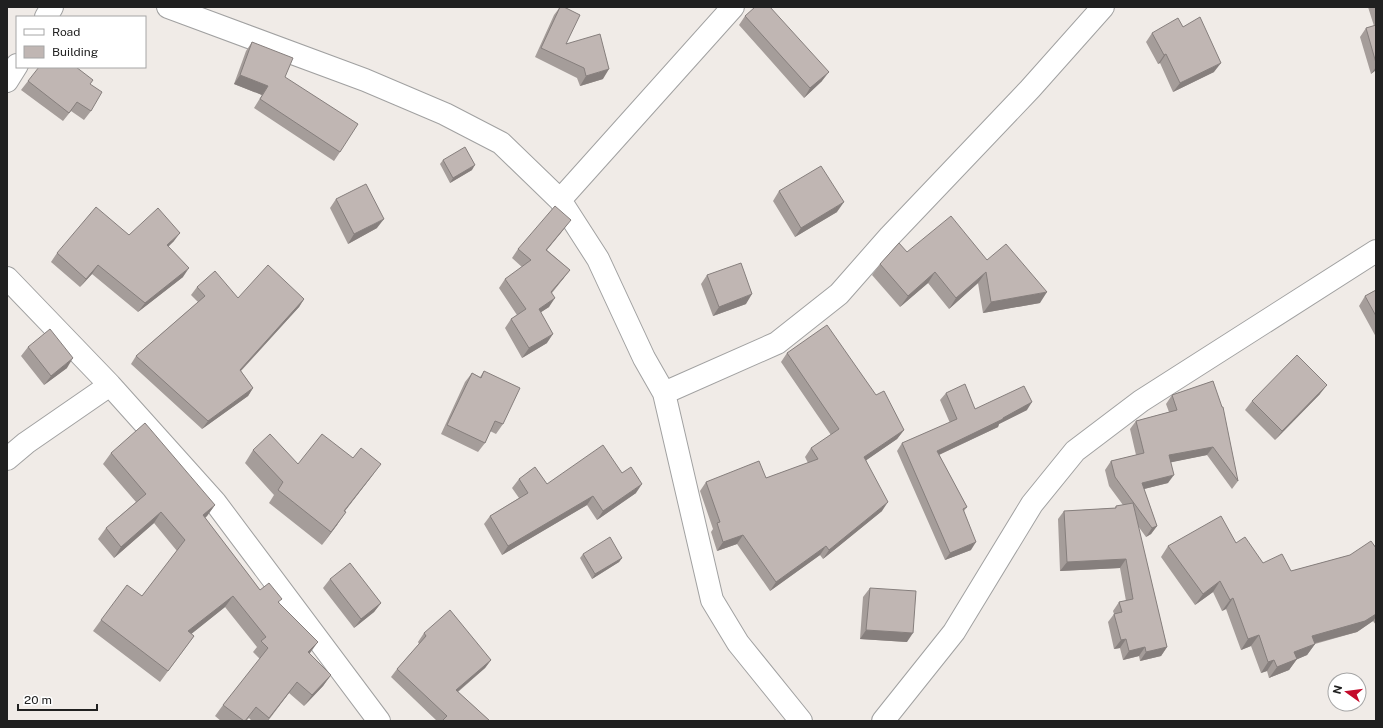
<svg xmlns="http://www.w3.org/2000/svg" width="1383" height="728" viewBox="0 0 1383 728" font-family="'Public Sans',sans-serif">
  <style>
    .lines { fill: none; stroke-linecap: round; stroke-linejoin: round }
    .minor-casing { stroke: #a1a1a1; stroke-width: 24 }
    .minor { stroke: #fff; stroke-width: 22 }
    .wall { fill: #a59d9a }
    .shaded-wall { fill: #867f7d }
    .building { fill: #c0b6b3; stroke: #867f7d }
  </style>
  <rect width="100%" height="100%" fill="#f0ebe7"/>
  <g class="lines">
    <defs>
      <path id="minor" d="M168 7 365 80 445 114 501 143 560 200 598 259 644 358 664 393 712 600 738 643 801 721
        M46 17 52 7
        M7 81 17 65
        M560 200 733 7
        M7 278 110 385 215 502 379 721
        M664 393 777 343 839 294 890 236 1030 89 1103 7
        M7 459 26 443 110 385
        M883 721 954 632 1032 504 1075 451 1141 401 1376 251"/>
    </defs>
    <!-- minor casing -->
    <use href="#minor" class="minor-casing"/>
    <!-- minor -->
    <use href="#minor" class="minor"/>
  </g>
  <!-- wall -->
  <path class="wall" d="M560 7H564L566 44 603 79 580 86 577 78 535 57 554 15Z
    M1368 7H1376V70L1371 74 1360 37 1366 28 1374 26Z
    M745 16 822 81 804 98 739 25Z
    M1183 27 1214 72 1173 92 1160 63 1158 64 1146 42 1152 33Z
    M252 42 285 77 340 152 334 161 254 108 262 95 234 84 246 51Z
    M28 81 90 84 91 111 84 120 71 111 63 121 21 90Z
    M443 160 472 170 450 183 440 164Z
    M779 191 837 212 795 237 773 201Z
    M336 199 377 228 348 244 330 208Z
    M564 229 547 250 570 270 563 279 552 293 549 307 541 312 547 343 522 358 505 328 511 319 517 315 499 288 505 279 522 267 512 258 518 249Z
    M129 235 174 241 168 247 183 277 138 312 92 274 80 287 51 262 57 253Z
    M907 252 987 260 1040 303 983 313 978 283 949 309 928 283 900 307 872 275 880 264Z
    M707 275 746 304 713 316 701 284Z
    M197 287 238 298 304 299 299 307 241 371 253 388 248 396 202 429 131 364 136 356 198 302 191 295Z
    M1376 290V337L1359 306 1365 296Z
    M28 347 67 368 44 385 21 356Z
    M787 353 876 395 904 430 897 439 866 460 882 511 823 559 820 555 770 591 737 544 717 551 711 532 713 529 700 491 706 482 766 478 808 463 805 457 811 448 831 435 781 362Z
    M484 371 503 424 496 434 490 431 485 443 478 452 441 434 465 382 472 373 480 377Z
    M1213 381 1238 481 1232 489 1207 455 1171 462 1168 483 1144 489 1157 526 1151 534 1146 537 1138 526 1167 647 1161 656 1140 661 1139 656 1123 660 1120 648 1114 649 1108 622 1114 614 1113 611 1119 602 1126 601 1120 568 1060 571 1058 519 1064 511 1115 508 1116 506 1123 505 1109 486 1105 470 1111 461 1136 455 1130 429 1136 421 1169 412 1166 404 1172 395Z
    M946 393 975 409 1027 410 999 424 998 427 939 455 967 507 964 511 971 550 945 560 897 451 902 443 950 423 940 400Z
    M1320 394 1275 440 1245 410 1252 401Z
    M253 450 298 464 372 476 344 511 337 525 322 545 269 503 274 495 245 463Z
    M111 453 215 505 207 516 205 518 260 590 279 602 309 654 331 675 323 686 304 706 289 693 268 721H252L249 718 246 721H221L215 716 223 705 260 659 253 652 257 647 225 607 191 634 194 636 160 682 93 631 101 620 142 596 177 551 154 523 114 558 98 539 106 528 136 502 103 464Z
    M519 479 547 484 636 493 597 520 587 505 502 555 484 524 490 516 519 498 512 488Z
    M1236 543 1263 563 1291 571 1376 548V625L1373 621 1357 632 1315 644 1307 655 1297 659 1289 670 1269 678 1267 671 1261 673 1251 646 1241 650 1226 609 1222 611 1213 592 1195 605 1161 557 1168 546Z
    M583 554 622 558 619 562 592 579 580 558Z
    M330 579 381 603 374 612 354 628 323 588Z
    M870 588 907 642 860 639 863 597Z
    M424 633 491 660 485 668 458 692 490 721H437L391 677 397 669 419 644 418 642Z"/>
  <!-- shaded-wall -->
  <path class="shaded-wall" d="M1166 54 1160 63 1158 64 1164 55Z
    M1221 63 1214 72 1173 92 1180 83Z
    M1376 67V70L1371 74Z
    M609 69 603 79 580 86 586 76Z
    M829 72 822 81 804 98 810 88Z
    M240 75 268 86 262 95 234 84Z
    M475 165 472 170 450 183 453 178Z
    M844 202 837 212 795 237 801 228Z
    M384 219 377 228 348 244 354 234Z
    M571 220 564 229 539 259 546 250Z
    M180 233 174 241 160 254 167 245Z
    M98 265 92 274 80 287 86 279Z
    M189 268 183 277 138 312 145 303Z
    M570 270 563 279 544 301 551 292Z
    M935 272 928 283 900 307 908 296Z
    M986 272 978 283 949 309 956 298Z
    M1047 292 1040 303 983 313 991 302Z
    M752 294 746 304 713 316 719 307Z
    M555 298 549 307 532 318 539 309Z
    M304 299 299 307 234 378 240 370Z
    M553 334 547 343 522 358 529 348Z
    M73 358 67 368 44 385 51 376Z
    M1327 385 1320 394 1275 440 1282 431Z
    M253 388 248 396 202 429 208 421Z
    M1032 402 1027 410 999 424 998 427 932 458 937 451Z
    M904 430 897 439 858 466 864 457Z
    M1213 447 1207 455 1163 464 1169 455Z
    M381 464 372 476 335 524 344 511Z
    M1174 475 1168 483 1136 491 1142 483Z
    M642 484 636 493 597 520 603 511Z
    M593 496 587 505 502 555 508 546Z
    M888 502 882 511 823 559 829 550Z
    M215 505 207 516 195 526 203 515Z
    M161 512 154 523 114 558 121 547Z
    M346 512 337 525 322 545 331 532Z
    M1157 526 1151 534 1146 537 1152 528Z
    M743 535 737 544 717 551 723 542Z
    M976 542 971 550 945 560 950 553Z
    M826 546 820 555 770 591 776 582Z
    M622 558 619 562 592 579 595 574Z
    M1126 559 1120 568 1060 571 1067 562Z
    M1220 581 1213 592 1195 605 1203 594Z
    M233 596 225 607 180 643 188 631Z
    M1233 598 1226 609 1222 611 1230 600Z
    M381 603 374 612 354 628 361 619Z
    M1376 614V617L1373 621 1357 632 1304 646 1312 636Z
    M866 630 913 633 907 642 860 639Z
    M1259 635 1251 646 1241 650 1248 639Z
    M1126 639 1120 648 1114 649 1121 640Z
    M318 642 310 653 300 664 308 652Z
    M1315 644 1307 655 1291 662 1297 659 1289 670 1269 678 1277 667 1294 652Z
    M1145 647 1139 656 1123 660 1129 651Z
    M1167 647 1161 656 1140 661 1146 652Z
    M491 660 485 668 450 698 456 690Z
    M1274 660 1267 671 1261 673 1268 662Z
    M331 675 323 686 304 706 312 695Z
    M297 682 289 693 267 721 269 718Z"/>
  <!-- building -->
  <path class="building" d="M560 7H564L580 15 566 44 600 34 609 69 586 76 584 68 541 48Z
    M755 7H770L829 72 810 88 745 16Z
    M1200 17 1221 63 1180 83 1166 54 1164 55 1152 33 1178 18 1183 27Z
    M1376 25V63L1366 28Z
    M252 42 293 58 285 77 358 124 340 152 260 99 268 86 240 75Z
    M39 67H76L93 80 90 84 102 92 91 111 77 102 69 113 28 81Z
    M465 147 475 165 453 178 443 160Z
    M821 166 844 202 801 228 779 191Z
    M366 184 384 219 354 234 336 199Z
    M555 206 571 220 546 250 570 270 551 292 555 298 539 309 553 334 529 348 511 319 526 309 505 279 531 260 518 249Z
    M96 207 129 235 158 208 180 233 167 245 189 268 145 303 98 265 86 279 57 253Z
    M951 216 987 260 1006 244 1047 292 991 302 986 272 956 298 935 272 908 296 880 264 899 243 907 252Z
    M741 263 752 294 719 307 707 275Z
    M268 265 304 299 240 370 253 388 208 421 136 356 205 296 197 287 215 271 238 298Z
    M1376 290V316L1365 296Z
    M827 325 876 395 884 391 904 430 864 457 888 502 829 550 826 546 776 582 743 535 723 542 717 523 720 522 706 482 759 461 766 478 818 459 811 448 839 429 787 353Z
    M50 329 73 358 51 376 28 347Z
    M1297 355 1327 385 1282 431 1252 401Z
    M484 371 520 388 503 424 495 421 485 443 447 425 472 373 481 378Z
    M1213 381 1222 407H1223L1238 481 1213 447 1169 455 1174 475 1142 483 1157 526 1152 528 1115 477 1111 461 1144 453 1136 421 1177 410 1172 395Z
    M965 384 975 409 1024 386 1032 402 1003 418V419L937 451 967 507 963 509 976 542 950 553 902 443 957 419 946 393Z
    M145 423 215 505 203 515 248 574 260 590 269 583 282 599 278 602 318 642 308 652 331 675 312 695 297 682 269 718 256 707 245 721H244L223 705 268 648 261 641 266 637 233 596 188 631 194 636 168 671 101 620 127 585 142 596 185 540 161 512 121 547 106 528 146 494 111 453Z
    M270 434 298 464 322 434 353 458 361 448 381 464 344 511 346 512 331 532 278 490 283 482 253 450Z
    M603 445 622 473 631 467 642 484 603 511 593 496 508 546 490 516 528 493 519 479 535 467 547 484Z
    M1133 503 1167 647 1146 652 1145 647 1129 651 1126 639 1121 640 1114 614 1122 612 1119 602 1133 599 1126 559 1067 562 1064 511 1116 508V506Z
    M1221 516 1236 543 1245 537 1263 563 1282 554 1291 571 1350 555 1371 541 1376 548V614L1365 621 1312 636 1315 644 1294 652 1297 659 1277 667 1274 660 1268 662 1259 635 1248 639 1233 598 1230 600 1220 581 1203 594 1168 546Z
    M610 537 622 558 595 574 583 554Z
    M350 563 381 603 361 619 330 579Z
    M870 588 916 591 913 633 866 630Z
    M450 610 491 660 456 690 490 721H442L447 716 397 669 426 636 424 633Z"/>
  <!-- border -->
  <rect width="1383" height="728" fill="none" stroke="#202020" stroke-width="16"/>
  <!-- legend -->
  <rect x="16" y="16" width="130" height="52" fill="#ffffff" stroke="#a6a6a6"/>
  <rect x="24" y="29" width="20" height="6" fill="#ffffff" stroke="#a6a6a6"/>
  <text x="52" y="36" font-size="12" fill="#202020">Road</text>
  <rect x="24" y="46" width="20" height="12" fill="#c0b6b3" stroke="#a6a6a6"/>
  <text x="52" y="56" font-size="12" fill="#202020">Building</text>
  <!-- north arrow -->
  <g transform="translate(1347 692) rotate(284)"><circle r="19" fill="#ffffff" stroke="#a6a6a6"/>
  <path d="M0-3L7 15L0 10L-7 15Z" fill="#c40b2b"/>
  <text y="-6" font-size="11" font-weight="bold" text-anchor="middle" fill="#202020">N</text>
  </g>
  <!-- scale -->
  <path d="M18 704v6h79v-6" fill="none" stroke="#202020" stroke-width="2"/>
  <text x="24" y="704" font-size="12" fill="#202020" stroke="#ffffff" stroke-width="3" paint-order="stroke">20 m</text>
</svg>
